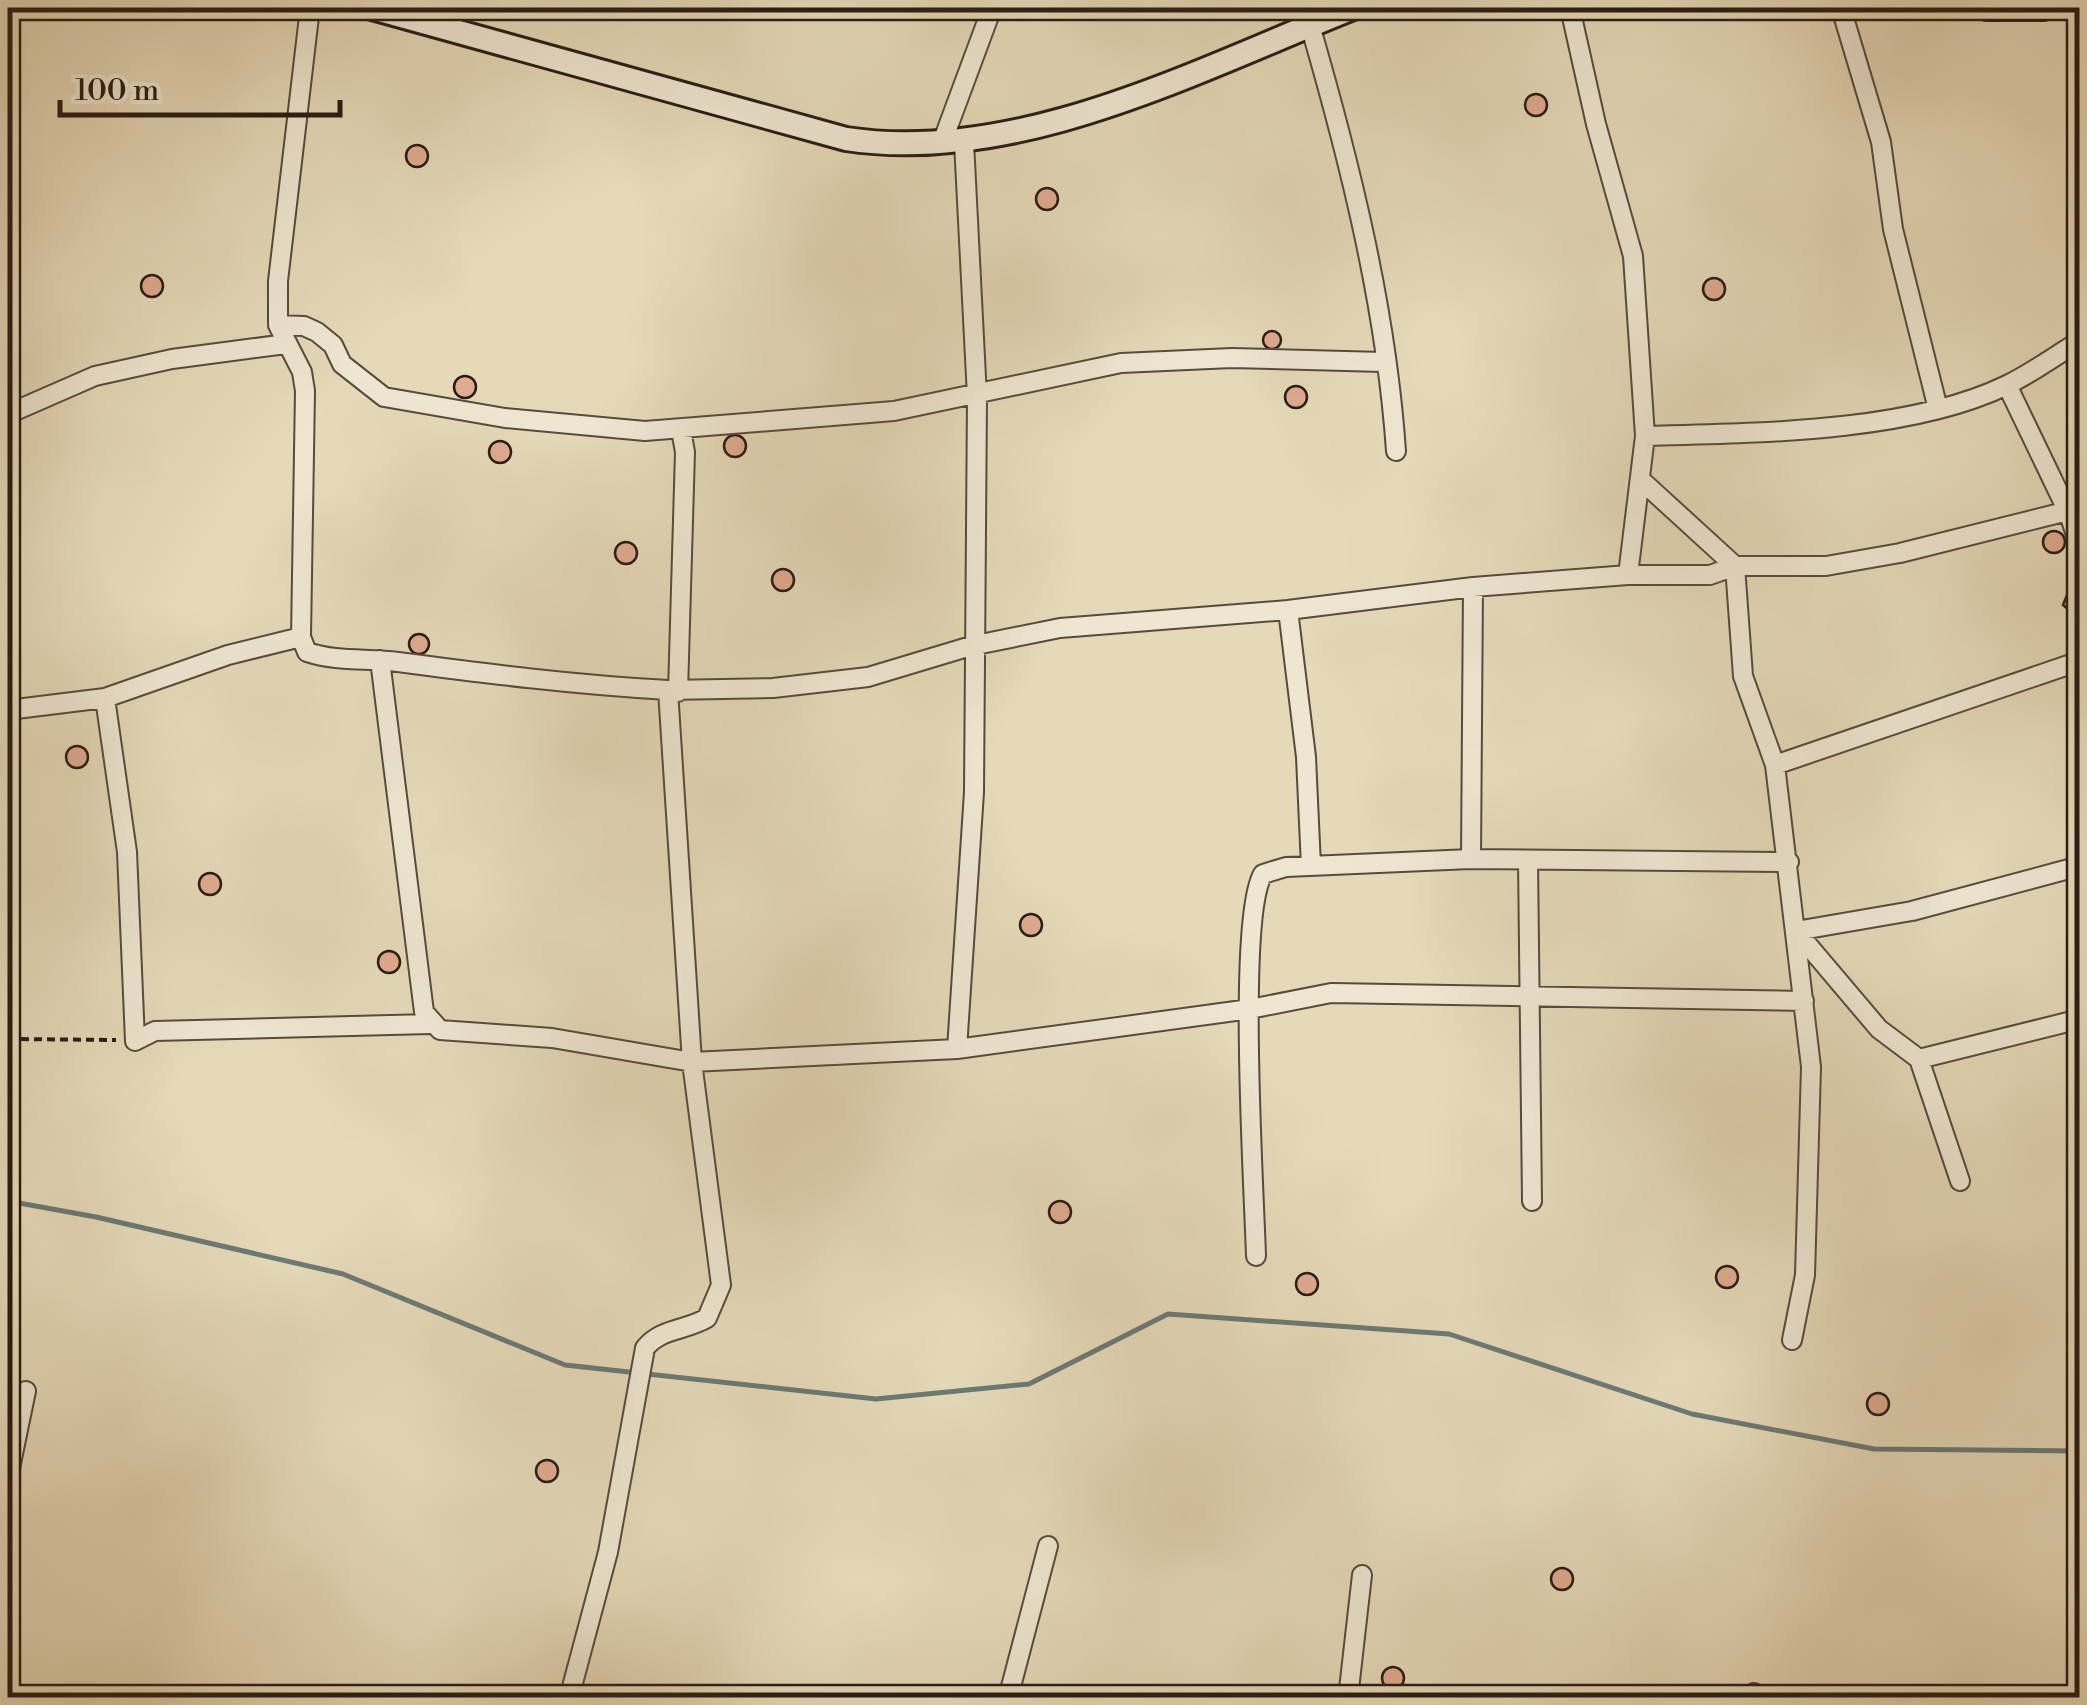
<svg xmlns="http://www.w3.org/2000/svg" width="2087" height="1705" viewBox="0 0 2087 1705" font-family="'Libre Bodoni',serif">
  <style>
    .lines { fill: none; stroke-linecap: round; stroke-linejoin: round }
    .stream { stroke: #6b7a75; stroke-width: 5 }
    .building { fill: #e0ab90; stroke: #281c14; stroke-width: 2.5 }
    .street-casing { stroke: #574b3d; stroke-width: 22 }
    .secondary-casing { stroke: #281c14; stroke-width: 28 }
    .path { stroke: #281c14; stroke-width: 4; stroke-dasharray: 8 5; stroke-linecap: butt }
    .street { stroke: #eee6d1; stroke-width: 18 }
    .secondary { stroke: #eee6d1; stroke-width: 22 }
  </style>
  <rect width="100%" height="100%" fill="#e5d9b8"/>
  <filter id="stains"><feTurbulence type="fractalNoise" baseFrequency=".002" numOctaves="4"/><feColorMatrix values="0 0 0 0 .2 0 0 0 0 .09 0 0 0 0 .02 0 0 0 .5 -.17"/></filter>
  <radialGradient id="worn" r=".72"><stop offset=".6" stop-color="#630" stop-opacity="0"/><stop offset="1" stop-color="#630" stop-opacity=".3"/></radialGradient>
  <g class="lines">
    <!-- stream -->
    <path class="stream" d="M8 1201 96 1217 343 1274 565 1365 876 1399 1029 1384 1168 1314 1449 1334 1692 1414 1874 1449 2080 1451"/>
  </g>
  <!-- building -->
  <path class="building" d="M1525 105a11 11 0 1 1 22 0a11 11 0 1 1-22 0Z
    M406 156a11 11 0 1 1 22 0a11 11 0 1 1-22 0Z
    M1036 199a11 11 0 1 1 22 0a11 11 0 1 1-22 0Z
    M141 286a11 11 0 1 1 22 0a11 11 0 1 1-22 0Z
    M1703 289a11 11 0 1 1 22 0a11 11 0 1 1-22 0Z
    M1263 340a9 9 0 1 1 18 0a9 9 0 1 1-18 0Z
    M454 387a11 11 0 1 1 22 0a11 11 0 1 1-22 0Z
    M1285 397a11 11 0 1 1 22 0a11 11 0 1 1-22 0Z
    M724 446a11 11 0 1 1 22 0a11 11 0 1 1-22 0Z
    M489 452a11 11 0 1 1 22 0a11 11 0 1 1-22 0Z
    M2043 542a11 11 0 1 1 22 0a11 11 0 1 1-22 0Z
    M615 553a11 11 0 1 1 22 0a11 11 0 1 1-22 0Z
    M772 580a11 11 0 1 1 22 0a11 11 0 1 1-22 0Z
    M2080 587V620L2063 605 2067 595Z
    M409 644a10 10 0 1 1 20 0a10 10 0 1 1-20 0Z
    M66 757a11 11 0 1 1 22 0a11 11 0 1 1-22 0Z
    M199 884a11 11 0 1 1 22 0a11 11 0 1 1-22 0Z
    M1020 925a11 11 0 1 1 22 0a11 11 0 1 1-22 0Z
    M378 962a11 11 0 1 1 22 0a11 11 0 1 1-22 0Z
    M1049 1212a11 11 0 1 1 22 0a11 11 0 1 1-22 0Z
    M1716 1277a11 11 0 1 1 22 0a11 11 0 1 1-22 0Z
    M1296 1284a11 11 0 1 1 22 0a11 11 0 1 1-22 0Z
    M1867 1404a11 11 0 1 1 22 0a11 11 0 1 1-22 0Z
    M536 1471a11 11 0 1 1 22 0a11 11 0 1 1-22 0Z
    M1551 1579a11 11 0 1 1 22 0a11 11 0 1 1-22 0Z
    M1382 1678a11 11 0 1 1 22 0a11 11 0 1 1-22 0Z"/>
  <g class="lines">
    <defs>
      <path id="street" d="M310 8 278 281V325L302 372 305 391 301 637 307 652C337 662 367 658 398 662 489 674 577 685 668 690L692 1062 721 1285 707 1318C685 1331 661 1328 645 1348L608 1552 569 1698
        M1570 8 1596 124 1633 256 1645 436 1628 575
        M1841 8 1881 142 1893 229 1938 409
        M1310 25C1350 163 1386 307 1396 451
        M943 140 992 8
        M278 325 304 326 317 332 333 345 342 364 384 397 505 418 645 431 894 411 1121 363 1232 358 1383 362
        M2007 385 2069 514 2080 547
        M8 414 95 376 172 359 286 344
        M1645 436C1754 433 1908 433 2007 385 2032 373 2056 355 2080 341
        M1642 481 1735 566 1743 676 1775 765 1811 1067 1805 1275 1792 1340
        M1288 610 1306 757 1311 866
        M380 660 424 1012 440 1030 552 1038 692 1062 957 1049 1250 1009 1331 993 1804 1001
        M668 690 773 688 868 677 971 646 1060 628 1288 610 1473 587 1628 575H1710L1735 566H1826L1900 553 2080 508
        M678 692 685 452 681 430
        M105 698 127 852 135 1041 155 1031 430 1024
        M8 710 105 698 228 655 301 637
        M1775 765 2080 661
        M1471 859 1473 587
        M1528 860 1532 1201
        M957 1049 974 792 977 397 964 142
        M1919 1059 2080 1019
        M1960 1181 1919 1059 1879 1029 1796 931 1912 911 2080 866
        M1256 1256C1254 1189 1237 917 1263 874L1286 867 1471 859 1789 862
        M8 1478 26 1391
        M1008 1698 1048 1546
        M1348 1698 1362 1575
        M1750 1698 1754 1693"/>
      <path id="secondary" d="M372 8 846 139C1017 165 1195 71 1353 8
        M1987 8H2043"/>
    </defs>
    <!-- street casing -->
    <use href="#street" class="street-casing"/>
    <!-- secondary casing -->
    <use href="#secondary" class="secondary-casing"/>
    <!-- path -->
    <path class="path" d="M8 1039 116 1040"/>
    <!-- street -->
    <use href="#street" class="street"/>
    <!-- secondary -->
    <use href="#secondary" class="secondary"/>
  </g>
  <!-- margin -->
  <rect width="2087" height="1705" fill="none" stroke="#e5d9b8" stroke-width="40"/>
  <rect x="10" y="10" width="2067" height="1685" fill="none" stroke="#281c14" stroke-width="5"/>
  <rect x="20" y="20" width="2047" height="1665" fill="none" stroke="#281c14" stroke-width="2.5"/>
  <!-- scale -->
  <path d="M60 100v15h280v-15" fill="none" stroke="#281c14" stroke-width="5"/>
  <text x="75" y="100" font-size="30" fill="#281c14" stroke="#eee6d1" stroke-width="8" paint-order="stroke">100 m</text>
  <rect width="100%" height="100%" filter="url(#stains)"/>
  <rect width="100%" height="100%" fill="url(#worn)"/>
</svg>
